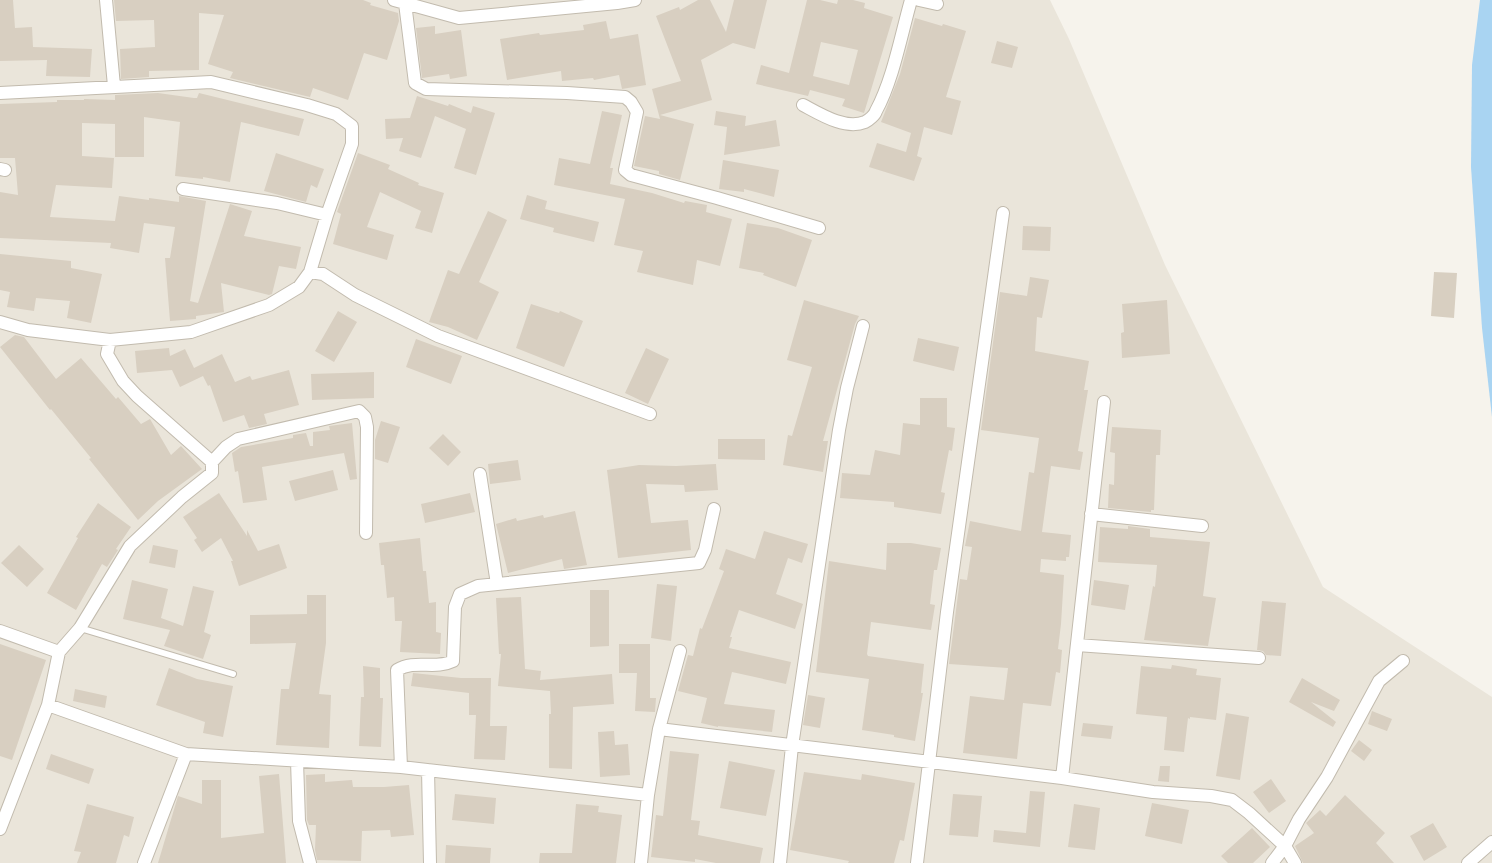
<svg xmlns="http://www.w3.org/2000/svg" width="1492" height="863" viewBox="0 0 1492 863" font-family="Lato,sans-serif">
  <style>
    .residential { fill: #eae5da }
    .water { fill: #a9d4f2 }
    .building { fill: #d8cfc1; fill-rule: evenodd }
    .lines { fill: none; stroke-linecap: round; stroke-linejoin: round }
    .service-casing { stroke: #c2bbae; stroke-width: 8 }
    .minor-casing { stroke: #c2bbae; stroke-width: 14 }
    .service { stroke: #fff; stroke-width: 6 }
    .minor { stroke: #fff; stroke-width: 12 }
  </style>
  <rect width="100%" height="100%" fill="#f6f3ec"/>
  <!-- residential -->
  <path class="residential" d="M0 0H1050L1069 39 1165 265 1323 587 1492 697V863H0Z"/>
  <!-- water -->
  <path class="water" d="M1480 0H1492V417L1482 328 1471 167 1472 65Z"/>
  <!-- building -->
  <path class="building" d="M0 0H13L15 28 32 27 33 47 92 49 90 77 46 76 47 60 0 61Z
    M114 0H363L371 3 370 5 398 13 399 21 387 60 364 53 348 100 313 88 310 97 230 78 233 72 208 64 224 15 199 13V70L149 71V77L121 79 120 49 155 47 154 20 116 21Z
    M698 0H710L726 32 734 0H767L755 49 733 43 701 60 712 100 660 115 694 124 680 180 659 174V171L634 166 645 116 660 119 652 89 681 81 656 16 679 7 680 10Z
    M807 0H820L837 4 838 0H853L865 3 864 8 893 17 864 113 842 106 845 99 810 90 808 96 756 84 761 65 789 73ZM821 42 858 50 849 85 813 76Z
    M915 18 942 26 943 24 966 31 946 97 961 101 952 135 924 127 917 156 922 158 914 181 869 167 877 143 906 152 911 133 881 122 900 74Z
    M606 21 610 39 638 34 646 85 622 89 619 75 594 80 593 78 562 81 561 71 507 80 500 39 539 33 540 35 584 30 583 25Z
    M435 26V34L461 30 467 76 450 79 449 74 422 78 416 28Z
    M997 41 1018 47 1012 68 991 63Z
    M158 93 194 98H197L199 93 304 119 299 136 241 122 230 182 203 177V179L175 176 180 122 144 117V157H115V124L82 123V156L114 158 112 188 56 185 50 217 115 221 119 196 149 200V198L179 202V196L206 201 190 301 198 303 230 204 252 211 244 236 301 247 296 269 279 266 272 294 269 295 221 283 224 312 196 316V319L170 321 165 258H170L175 227 144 223 139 253 110 248 111 243 0 238V192L18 195 15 158H0V104L57 102V100H84V99L115 100V95Z
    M417 96 448 106 449 104 471 113 473 106 495 113 476 175 454 168 466 129 435 116 421 158 399 151 403 138 386 139 385 119 410 118Z
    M602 111 622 115 610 168H613L610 184 652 193 684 203 685 201 707 205 706 212 732 219 720 266 697 260 693 285 637 272 643 251 614 245 625 199 554 185 559 158 590 164Z
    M716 111 746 116 745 126 776 120 780 146 724 155 727 127 714 125Z
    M276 153 324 169 317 188 311 185 306 202 264 191Z
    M358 153 390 165 388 169 419 183 418 185 444 193 432 233 415 228 421 211 380 192 367 227 394 235 387 260 333 244 341 214 337 212Z
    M723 160 779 170 774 197 744 189V192L719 189Z
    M527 195 547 201 545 209 599 222 594 242 553 232 554 228 520 219Z
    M488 211 507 220 479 282 499 292 477 340 448 327 429 322 448 270 459 274Z
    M747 223 778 228 812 240 796 287 763 275 764 273 739 268Z
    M1023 226 1051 227 1050 251 1022 250Z
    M0 254 71 261V268L102 274 91 323 67 318 70 301 36 298 34 311 7 307 10 292 0 290Z
    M1434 272 1457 273 1454 318 1431 316Z
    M1030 277 1049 280 1042 318 1037 317 1035 351 1089 361 1084 390H1088L1078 451 1083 452 1080 470 1051 466 1042 532 1071 535 1069 557H1066V561L1041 559 1040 572 1064 575 1061 624 1058 649 1062 650 1060 673 1056 672 1051 706 1023 703 1017 759 963 753 970 696 1004 700 1008 668 949 664 960 579 967 580 972 547 965 546 970 521 1021 531 1029 472 1034 473 1039 438 981 430 1000 292 1027 296Z
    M804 300 859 316 855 324 823 441H828L823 472 783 465 788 435 792 436 812 367 787 360Z
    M1167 300 1170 354 1122 358 1121 333 1124 332 1122 304Z
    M531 304 559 313 560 311 583 321 564 367 516 348Z
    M338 311 357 322 334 362 315 351Z
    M15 335 24 337 56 379 81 358 116 399 118 397 141 424 150 419 171 455 181 446 202 469 158 501 138 520 89 459 91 458 51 409 50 410 0 347Z
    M918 338 959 347 954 371 913 361Z
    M416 339 462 356 451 384 406 367Z
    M169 348 170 356 185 349 194 368 222 354 235 382 250 376 252 380 289 370 299 405 264 414 267 424 249 428 244 415 223 422 210 385 208 386 203 376 180 387 172 370 137 373 135 351Z
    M646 348 669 359 648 404 625 393Z
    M374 372V398L312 400 311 374Z
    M920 398H947V427L955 428 952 451 949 450 941 492 945 493 941 514 894 507V502L840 498 842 473 870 475 875 450 900 455 903 423 920 425Z
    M381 421 400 427 388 463 375 459V440Z
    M352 423 357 479 350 480 344 453 262 467 267 500 243 503 238 471 235 472 232 453 241 447 293 438V435L306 433 310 446H313V432L330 430 329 426Z
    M1112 427 1161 430 1160 455H1156L1154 510H1151V512L1108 508 1109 484 1114 485 1115 453 1110 452Z
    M443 434 461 452 448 466 429 448Z
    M718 439H765V460L718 459Z
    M518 460 521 480 490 484 488 464Z
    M716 464 718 490 685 492 684 485 646 484 651 523 688 520 691 550 618 558 607 470 639 465 676 466Z
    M333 470 338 490 295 501 289 481Z
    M219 493 247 536V530L258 551 279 544 287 568 239 586 231 561H233L221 538 202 552 194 540 197 538 183 517Z
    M470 493 475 512 425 523 421 504Z
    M98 503 131 527 116 549 118 550 107 567 102 564 76 610 47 593 78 538 76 537Z
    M575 511 587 565 564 569 562 559 508 573 496 524 516 518 517 521 543 515 544 518Z
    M1128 526 1150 529V537L1210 542 1203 596 1216 598 1208 646 1144 640 1153 586 1155 587 1157 565 1098 562 1100 527 1128 529Z
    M764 531 808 544 802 563 788 558 776 594 803 604 795 629 739 610 730 637H732L729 648 791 662 786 684 732 672 724 704 775 710 772 732 718 726V727L701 723 707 698 678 691 688 655 693 656 700 628 702 629 724 571 719 569 726 549 755 559Z
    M420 538 423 571H426L429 603 436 602V632L441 633 440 654 400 652 402 621H395L394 597 387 598 384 565H381L379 543Z
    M887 543H911L941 548 937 570H934L930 604 935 605 931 630 871 622 867 654 868 656 924 664 921 693H923L915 741 894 737V735L862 730 869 679 816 672 829 561 886 570Z
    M19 545 44 569 27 587 1 563Z
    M153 545 178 550 175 568 149 563Z
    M132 580 168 589 161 618 183 626 193 586 214 591 204 632 211 635 203 659 164 646 170 630 123 619Z
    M1094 580 1129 585 1125 610 1091 605Z
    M657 584 677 586 671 641 651 638Z
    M590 590H609V646L590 647Z
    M307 595H326V643L319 694 331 695 329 748 276 745 281 689H289L296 643 250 644V615L307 614Z
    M521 597 525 669 541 671 540 680 612 674 614 704 573 707 572 769 549 768V714H551L550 691 498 686 501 654H499L496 598Z
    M1262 601 1286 603 1281 656 1266 655 1263 651 1257 650Z
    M0 644 46 660 12 760 0 756Z
    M619 644H650V698H656L655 712 635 711 637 673H619Z
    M1172 665 1197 669 1196 675 1221 678 1216 720 1190 717V719L1188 718 1184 752 1164 750 1167 717 1136 714 1141 666 1171 669Z
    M363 666 380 668V698H383L381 747 359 746 361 697H364Z
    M169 668 197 679 233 686 223 737 203 733 205 722 156 705Z
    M413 673 461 678H491L490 726H507L505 760 474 759 476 715H469V693L411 686Z
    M1302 678 1340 700 1334 711 1311 702 1336 722 1333 727 1289 702Z
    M75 689 107 696 105 708 73 701Z
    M808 695 825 698 820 728 803 725Z
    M1372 711 1392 719 1387 731 1368 724Z
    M1226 713 1249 717 1240 780 1216 776Z
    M1083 723 1113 726 1111 739 1081 736Z
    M614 731 615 745 628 744 630 775 600 777 598 732Z
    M1359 740 1372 750 1364 761 1351 751Z
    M670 751 699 754 691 820 700 821 698 835 763 848 760 863H716L695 859V862L651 857 656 815 663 816Z
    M51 754 94 769 89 784 46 769Z
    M729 761 775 770 766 816 720 808Z
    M1160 766H1170L1169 782 1158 781Z
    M804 772 861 780 862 774 915 783 904 841 900 840 894 863H848L849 861 790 850Z
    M279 774 286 863H158L178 796 202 804V780H221V838L264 833 259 776Z
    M325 774V782L352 780 353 787H384L409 785 414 835 391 837 390 830 362 831 361 861 317 860 315 850 316 825H309L307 820 306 775Z
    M1271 779 1286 801 1269 813 1253 792Z
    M1030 791 1045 792 1040 847 993 842 994 830 1026 833Z
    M455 794 496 798 494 824 452 820Z
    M953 794 982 796 978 837 949 835Z
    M1345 795 1385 833 1376 843 1394 863H1303L1295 846 1314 833 1306 823 1320 810 1326 816Z
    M1152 803 1189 810 1182 844 1145 836Z
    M87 804 134 817 129 837 124 835 116 863H77L81 852 74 851Z
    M576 804 599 806 598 812 622 815 616 863H539L540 853H572Z
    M1074 804 1100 808 1095 850 1068 847Z
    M1433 823 1447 847 1424 861 1410 836Z
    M1252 828 1270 847 1253 863H1228L1221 856Z
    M446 845 491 848 490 863H445Z"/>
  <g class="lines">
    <defs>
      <path id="service" d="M80 628 233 674"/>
      <path id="minor" d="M106 0 114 86
        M394 0 459 18 617 3 635 0
        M919 0 937 4
        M405 3 415 83 426 89 567 93 625 97 631 102 637 112 625 170 631 175 717 198 819 228
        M0 93 211 82 307 105 336 114 352 126V144L327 215 310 272
        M803 105C820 114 845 130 865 122 869 120 875 115 876 111 893 80 901 35 911 0
        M0 169 5 170
        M183 189 277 203 327 215
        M0 322 28 330 110 340 191 332 269 305 299 287 310 272 323 274 355 295 438 336 650 414
        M110 340 107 354 123 381 137 396 212 462
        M480 474 497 584
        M1091 514 1202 526
        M0 631 59 652
        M1077 645 1259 658
        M48 705 186 754 401 767 648 795
        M659 729 1062 778 1153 792 1211 796 1232 800 1249 813 1285 846 1295 863
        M297 761 299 821 310 863
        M401 767 397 670C415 659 435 670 453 661L455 607 460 594 478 586 699 563 705 550 714 509
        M428 770 430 863
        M1062 778 1104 402
        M0 829 48 705 59 652 80 628 130 546 182 497 212 473V462L226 447 238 439 359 411 365 417 367 427 366 533
        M144 863 186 754
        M641 863 648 795 659 729 680 651
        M780 863 792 746 839 430 847 388 863 326
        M917 863 947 612 1003 213
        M1272 863 1285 846 1299 819 1327 777 1379 681 1403 661
        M1468 863 1492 842"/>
    </defs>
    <!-- service casing -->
    <use href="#service" class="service-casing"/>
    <!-- minor casing -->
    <use href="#minor" class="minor-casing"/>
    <!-- service -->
    <use href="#service" class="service"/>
    <!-- minor -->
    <use href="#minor" class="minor"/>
  </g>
</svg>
